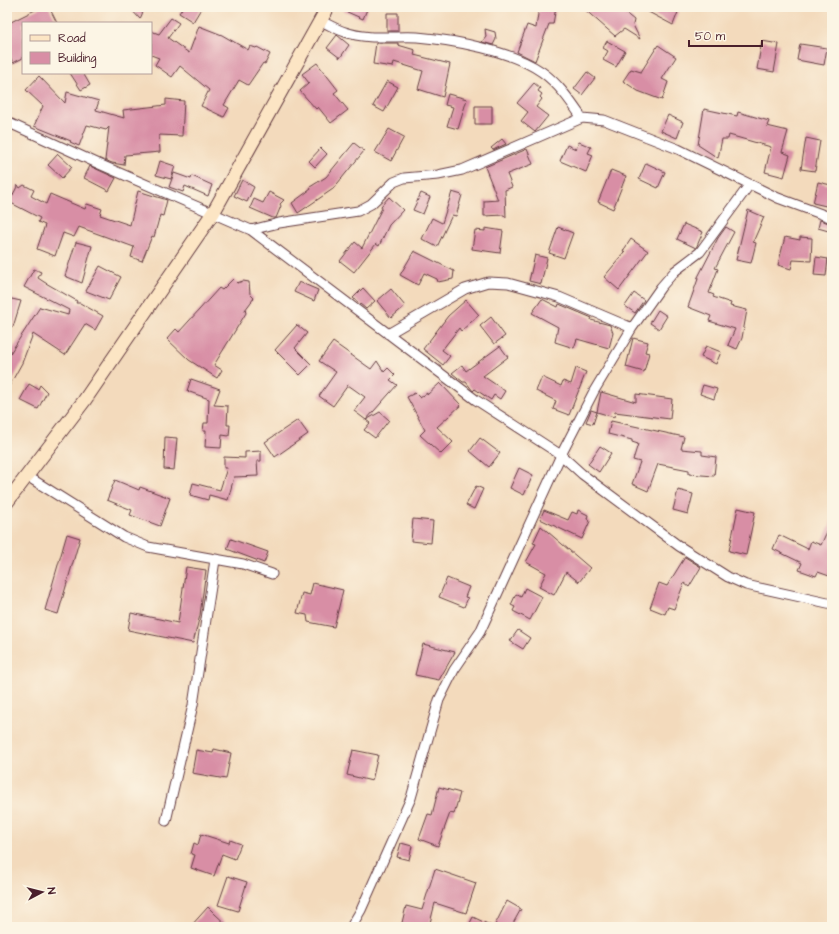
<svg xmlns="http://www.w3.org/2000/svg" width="839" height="934" viewBox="0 0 839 934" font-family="'Architects Daughter',sans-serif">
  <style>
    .building { fill: #d88ea5 }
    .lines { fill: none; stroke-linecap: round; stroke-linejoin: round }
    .minor-casing { stroke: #633b41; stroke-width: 11 }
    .secondary-casing { stroke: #633b41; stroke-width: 15 }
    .minor { stroke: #fff; stroke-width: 9 }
    .secondary { stroke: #fce5c4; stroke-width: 13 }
  </style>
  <rect width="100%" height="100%" fill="#fcf5e5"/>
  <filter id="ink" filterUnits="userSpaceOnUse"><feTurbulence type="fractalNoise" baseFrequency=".025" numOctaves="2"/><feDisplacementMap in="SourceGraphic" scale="8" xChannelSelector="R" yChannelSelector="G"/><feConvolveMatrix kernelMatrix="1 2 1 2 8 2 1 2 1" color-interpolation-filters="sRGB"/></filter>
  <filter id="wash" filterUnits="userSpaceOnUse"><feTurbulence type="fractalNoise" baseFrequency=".012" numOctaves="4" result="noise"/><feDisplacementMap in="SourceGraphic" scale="16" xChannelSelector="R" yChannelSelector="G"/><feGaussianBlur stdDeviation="0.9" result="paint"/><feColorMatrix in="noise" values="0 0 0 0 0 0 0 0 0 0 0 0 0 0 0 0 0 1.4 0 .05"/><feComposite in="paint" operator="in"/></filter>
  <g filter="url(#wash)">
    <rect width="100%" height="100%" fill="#f3dabc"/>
    <g id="blocks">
      <!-- building -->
      <path class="building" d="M41 7H49L57 23H23V58L13 63 7 50V24Z
        M129 7H145L140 19Z
        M183 7H202L193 22 179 13Z
        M336 7H368L363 19Z
        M539 7H556L553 24H549L535 61 517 52 527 25 536 28Z
        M582 7H618L634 20 633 25 640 39 624 29 615 36Z
        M639 7H680L673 25Z
        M387 13H398V31H387Z
        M171 18 179 23 168 38 189 53 199 26 222 35 248 50 250 46 256 48 257 47 270 54 265 64 263 63 248 85 239 80 224 105 229 108 224 117 201 106 209 90 180 66 172 77 155 65 159 58 151 55V31L159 34Z
        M485 29 495 32 496 39 493 45 482 42 486 37Z
        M337 35 349 45 340 58 327 48Z
        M607 41 625 51 616 67 603 60 608 51 603 48Z
        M762 41 779 44 774 72 757 69Z
        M376 43H398V45L415 50 414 55 450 64 443 97 418 89 423 71 394 62 393 67 373 64Z
        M800 44 827 48 824 65 797 60Z
        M658 45 676 57 662 79 668 82 662 100 638 91 623 81 631 69 641 72Z
        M317 63 338 90 334 93 348 110 331 123 318 107 316 109 300 91 309 83 302 74Z
        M587 72 595 78 582 95 574 89Z
        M70 73H83L90 85 81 90Z
        M39 76 65 103 67 92 99 101 96 110 124 118 123 110 166 105V99L184 101 182 136 159 135 160 152 125 155 124 165 112 163 105 160 109 127 106 130 87 125 79 146 70 142 71 141 34 126 43 106 26 90Z
        M387 81 398 87 384 112 373 106Z
        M534 83 540 88 538 91 542 94 540 97 542 99 536 107 548 116 535 132 521 121 528 112 517 103Z
        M448 94 467 99 458 129 447 126 453 107 445 105Z
        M475 106H492V124H475Z
        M704 109 737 116 738 112 769 121 767 126 788 131 782 152 790 155 784 177 765 172 771 147 729 135 728 139H722L718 158 698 145Z
        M668 115 683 122 677 138 661 131Z
        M389 129 404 137 391 161 375 152Z
        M806 138 820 141 815 171 801 169Z
        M502 139 506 144 493 150 491 148Z
        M579 142 591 147 588 153 593 155 586 172 560 161 567 145 576 149Z
        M354 143 364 151 333 189 298 213 292 203 311 189 310 187 326 177Z
        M321 148 327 154 315 167 309 161Z
        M527 149 533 164 507 174 512 187 505 190 506 218 504 215 484 216V201L498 200 485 167Z
        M58 154 72 167 62 178 48 165Z
        M160 161 175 166 171 179 156 175Z
        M646 163 665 172 658 188 639 179Z
        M90 166 116 178 109 191 84 178Z
        M611 170 626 176 613 209 598 202Z
        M174 173 191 179 192 176 212 185 208 196 185 186 183 192 169 187Z
        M242 180 254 187 247 202 234 196Z
        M818 182 831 185 826 206 813 203Z
        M18 185 20 188 24 185 34 190 31 196 46 204 50 194 85 209 87 204 102 209 100 215 130 225 138 191 167 200 163 216 160 215 154 237 152 236 142 261 131 257 134 247 79 227 74 237 63 233 55 256 37 249 45 225 38 222 40 218 9 202Z
        M269 192 284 200 280 204 281 206 276 218H273L250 208 254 199 263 203Z
        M452 192 462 195 456 216 452 215 437 247 422 239 432 218 442 223Z
        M421 193 430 197 423 214 413 210Z
        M389 197 403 210 389 225 379 246 376 244 354 272 340 261 355 242 362 248 382 208 381 206Z
        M748 210 764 217 753 242 756 243 751 263 736 260Z
        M820 220 832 224V232L818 228Z
        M684 224 703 232 696 248 677 239Z
        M558 227 573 233 564 258 549 253Z
        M726 227 734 232 715 268 718 269 709 293 714 295 713 297 731 303 730 306 747 310 742 338 737 349 728 345 735 329 709 321 711 316 688 307 698 279H697L718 238Z
        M485 228 503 231 500 253 472 249 475 230 485 231Z
        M785 237 800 240V237L812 238 811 261 793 260 791 269 778 265Z
        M631 239 648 251 619 290 604 277 625 252 623 251Z
        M76 242 92 246 82 283 65 276Z
        M414 251 454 271 453 279 438 282 437 279 424 273 418 285 400 275Z
        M535 255 547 258 541 284 529 281Z
        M816 257 828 259 826 276 814 275Z
        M100 266 121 277 109 300 86 291Z
        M34 269 41 272 38 278 44 282 77 301 76 303H80L103 316 95 330 85 324 65 355 33 334 22 363 7 390V358L40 307 68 315 69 310 24 287Z
        M233 279 237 283 243 281 249 282 250 294 254 298 245 310 246 313 214 365 222 370 217 378 189 360 167 339 176 329 179 332 219 288 222 290Z
        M299 282 318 290 314 301 294 292Z
        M363 288 375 301 366 309 353 298Z
        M391 289 405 306 391 318 377 301Z
        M634 293 644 300 635 313 625 306Z
        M7 298 21 301 13 327 7 325Z
        M542 299 558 307 559 304 592 318 591 320 610 325 613 333 609 348 577 339 574 348 555 342 558 327 532 313Z
        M466 300 479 315 461 331 459 328 442 350 450 356 443 365 423 349 448 316Z
        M658 310 667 316 659 329 650 323Z
        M491 317 505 336 494 344 480 326Z
        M297 325 307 333 295 348 311 364 300 375 275 350Z
        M633 338 648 342 645 352 649 353 644 372 626 367Z
        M333 342 371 369 377 361 384 372 388 368 395 375 390 380 397 385 366 420 354 411 365 397 348 385 333 406 319 396 336 372 319 361Z
        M500 346 508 357 483 376 505 391 500 399 494 395 491 400 475 389 473 391 466 382H463L452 373 462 365 466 371Z
        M706 346 721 352 716 364 701 357Z
        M576 368 586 372 569 415 553 409 556 401 536 391 542 377 561 386 563 381 571 384Z
        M191 379 220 389 214 405 228 406 227 425H230L229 436 222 435 221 448 205 447 206 431H203L204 423H208L209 399 187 391Z
        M440 383 461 405 437 427 453 442 441 454 420 435 425 430 407 397 415 393 420 398 427 393V395Z
        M29 384 38 389 40 385 47 392 38 409 20 400Z
        M703 385 717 389 714 399 700 394Z
        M601 392 636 402V394L672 399 670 419 615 412 614 417 597 412Z
        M591 410 597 412 593 424 586 422Z
        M380 412 389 420 375 438 364 430 370 423 366 420Z
        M298 420 308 434 275 457 265 442Z
        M611 421 684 437 681 449 702 451V455L716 457 714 476 689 474V470L658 464 648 491 632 484 640 462 633 460 638 444 632 442V440L608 434Z
        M165 437 177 438 174 470 164 469Z
        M480 438 500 453 489 467 470 451Z
        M600 446 611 453 599 472 588 464Z
        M261 451V461H257L258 476 234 477 228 500 209 495 208 500 190 495 193 483 220 490 227 468H224V457L245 458V452Z
        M519 468 533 475 524 495 510 488Z
        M115 480 139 490 140 487 170 498 160 526 130 515 132 510 107 500Z
        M476 486 483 489 474 509 466 505Z
        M678 490 693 494 688 514 673 510Z
        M738 508 755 512 746 555 729 551Z
        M544 510 568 520 572 512 577 514 578 510 588 515 587 519 590 521 582 539 540 519Z
        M413 519 433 521 431 543 411 541Z
        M832 520V577L818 572 816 576 799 570 802 563 773 549 779 535 808 549 811 541 821 545Z
        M541 526 590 568 579 582 566 572 554 595 539 587 546 573 526 562 536 544 533 543Z
        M67 534 80 538 58 614 45 610Z
        M231 539 268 552 264 563 227 549Z
        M685 557 701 567 689 587 684 583 674 609 668 607 665 614 650 608 659 583 667 586Z
        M186 567 206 570 200 615 193 643 128 630 131 613 178 623Z
        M447 578 469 587 465 597 468 598 464 607 439 597Z
        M313 583 343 590 334 627 308 622 307 615 297 613 302 593 310 595Z
        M525 588 542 597 530 620 513 611 515 607 511 605 516 594 521 597Z
        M518 630 530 638 523 649 510 641Z
        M423 644 455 652 439 680 415 675Z
        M214 749 231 753 226 779 192 773 196 750 213 753Z
        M353 750 378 755 372 781 347 775Z
        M439 787 460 793 454 814 450 813 438 846 419 839 428 814 432 815Z
        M201 834 229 843 230 840 241 844 235 859 222 854 214 876 191 868 195 855 191 854 194 843 198 845Z
        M401 843 412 846 409 860 397 857Z
        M435 869 476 883 466 913 435 903 429 927H401L406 906 422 910Z
        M228 876 247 882 238 911 218 905Z
        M507 901 521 909 511 927H468L473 917 494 927Z
        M208 907 215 914 229 927H190Z"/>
    </g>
  </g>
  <g filter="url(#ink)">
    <use href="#blocks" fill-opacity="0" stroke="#633b41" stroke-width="1"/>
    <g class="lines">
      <defs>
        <path id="minor" d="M320 21C328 24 336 29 345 32 367 40 393 36 417 37 454 40 512 51 542 72 559 84 571 102 582 118
          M7 122 99 164 251 230 476 400 561 455 582 474 679 546 728 577 746 585 832 604
          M251 230 279 223 358 211 371 204 394 182 404 178 438 175 462 170 582 118 604 120 678 149 778 198 832 218
          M388 334 465 289 488 282 508 283 559 297 632 328
          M27 476 124 537 148 547 243 564 272 574
          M166 821 193 705 215 560
          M351 927 361 910 411 798 439 700 454 670 480 632 561 455 594 391 632 328 661 287 675 271 700 252 750 184"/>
        <path id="secondary" d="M7 502 84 401 213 213 328 7"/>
      </defs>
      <!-- minor casing -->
      <use href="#minor" class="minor-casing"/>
      <!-- secondary casing -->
      <use href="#secondary" class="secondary-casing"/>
      <!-- minor -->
      <use href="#minor" class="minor"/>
      <!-- secondary -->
      <use href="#secondary" class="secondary"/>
    </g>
  </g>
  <!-- margin -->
  <rect width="839" height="934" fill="none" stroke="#fcf5e5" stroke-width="24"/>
  <!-- legend -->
  <rect x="22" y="22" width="130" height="52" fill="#fcf5e5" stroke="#b59f9b"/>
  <rect x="30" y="35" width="20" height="6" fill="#fce5c4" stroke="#b59f9b"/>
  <text x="58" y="42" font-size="12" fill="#4a1f2b">Road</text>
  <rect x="30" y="52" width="20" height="12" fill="#d88ea5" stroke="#b59f9b"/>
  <text x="58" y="62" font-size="12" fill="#4a1f2b">Building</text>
  <!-- north arrow -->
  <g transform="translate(42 892) rotate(83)" stroke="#fcf5e5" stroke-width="3" paint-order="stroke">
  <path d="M0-3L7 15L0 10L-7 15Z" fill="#4a1f2b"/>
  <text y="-6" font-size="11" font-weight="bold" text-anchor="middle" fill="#4a1f2b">N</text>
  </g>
  <!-- scale -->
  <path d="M689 40v6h73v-6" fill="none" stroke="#4a1f2b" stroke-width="2"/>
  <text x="695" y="40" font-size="12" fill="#4a1f2b" stroke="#fcf5e5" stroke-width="3" paint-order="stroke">50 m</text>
</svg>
